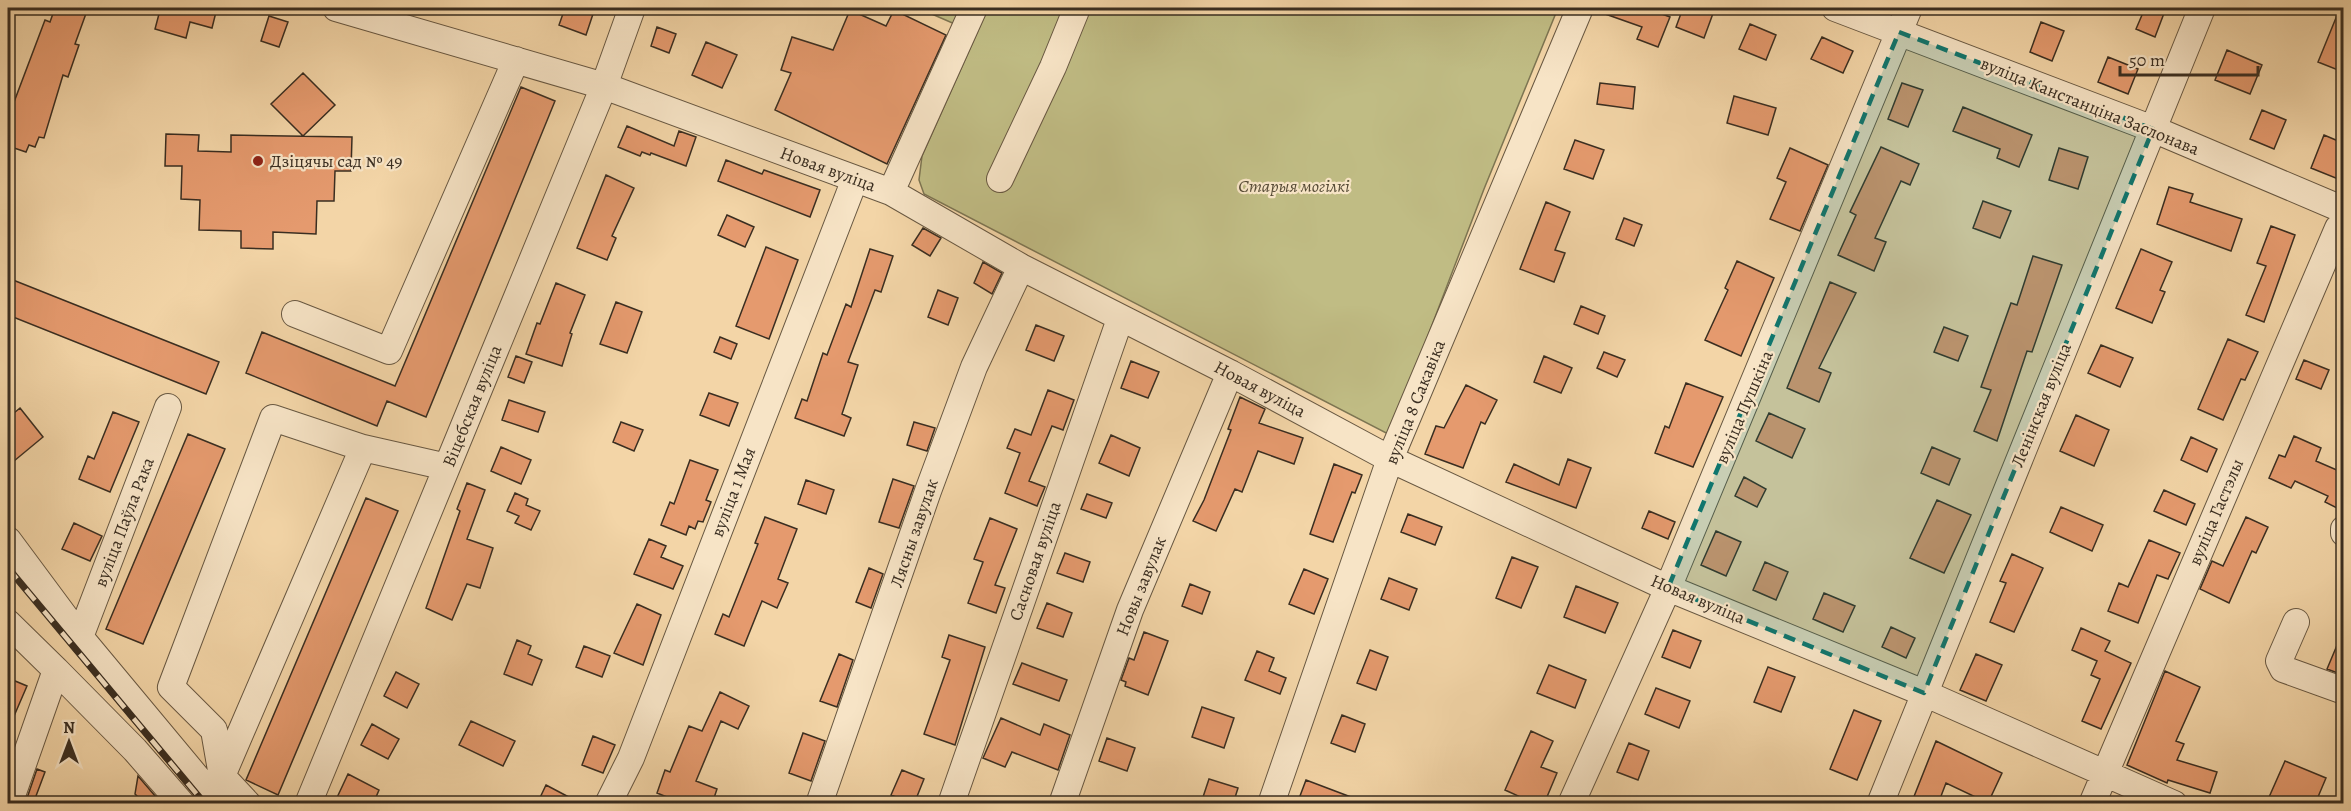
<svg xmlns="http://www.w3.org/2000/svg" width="2351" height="811" viewBox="0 0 2351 811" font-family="Alegreya,serif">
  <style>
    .green { fill: #c0bc84; stroke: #7d7552; stroke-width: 1.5 }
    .building { fill: #e59a6e; stroke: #3a2e21; stroke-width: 1.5 }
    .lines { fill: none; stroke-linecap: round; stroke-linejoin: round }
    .minor-casing { stroke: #685842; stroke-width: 28 }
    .minor { stroke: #f7e4c6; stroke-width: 26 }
    .rail-casing { stroke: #3a2e21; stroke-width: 7 }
    .rail { stroke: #f7e4c6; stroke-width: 4.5; stroke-dasharray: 14; stroke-linecap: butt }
    .marked { fill: #0f766e; fill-opacity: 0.2; stroke: #0f766e; stroke-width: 4.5; stroke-dasharray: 12 8; stroke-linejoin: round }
    .poi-dot { fill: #8f2418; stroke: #f7e4c6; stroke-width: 2 }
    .labels { text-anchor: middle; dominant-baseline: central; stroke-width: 4.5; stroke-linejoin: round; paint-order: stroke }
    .street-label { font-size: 18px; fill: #3a2e21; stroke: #f7e4c6 }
    .poi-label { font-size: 18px; fill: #3a2e21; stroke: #f7e4c6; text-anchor: start }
    .park-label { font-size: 18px; font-style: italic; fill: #554a35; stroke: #f7e4c6 }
  </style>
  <rect width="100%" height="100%" fill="#f3d5a7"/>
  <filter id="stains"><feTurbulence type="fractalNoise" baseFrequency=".00333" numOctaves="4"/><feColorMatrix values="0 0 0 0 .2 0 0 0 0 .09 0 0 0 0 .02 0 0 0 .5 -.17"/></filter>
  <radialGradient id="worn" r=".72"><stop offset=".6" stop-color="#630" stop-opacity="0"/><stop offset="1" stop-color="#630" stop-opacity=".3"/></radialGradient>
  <!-- green -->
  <path class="green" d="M918 8H965L957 25Z
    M988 8H1558L1484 189 1390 435 924 194 919 180 922 156Z"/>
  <!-- building -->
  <path class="building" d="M55 8H88L75 44 79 45 68 77 63 75 44 138 39 137 35 147 29 145 26 152 8 146V118L45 20 50 22Z
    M154 8H217L212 28 190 22 186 38 155 29 159 14 153 12Z
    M565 8H595L586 35 559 25Z
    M1595 8H1646L1670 17 1658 47 1637 39 1642 27 1594 10Z
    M1683 8H1715L1704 38 1676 27Z
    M2145 8H2166L2155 37 2136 29Z
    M2340 8H2343V72L2318 62Z
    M850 10 886 26 894 10 946 35 887 164 775 110 791 73 781 70 792 37 833 50Z
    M269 16 288 22 279 47 261 41Z
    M2041 22 2064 31 2052 61 2030 52Z
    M1750 24 1776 35 1766 60 1739 49Z
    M657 27 676 34 669 53 651 46Z
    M1822 37 1853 51 1843 73 1811 59Z
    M706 42 737 55 722 88 692 75Z
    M2227 50 2262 65 2250 94 2215 80Z
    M2108 57 2138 69 2128 94 2098 82Z
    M303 73 335 105 303 136 271 104Z
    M1600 83 1635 87 1633 109 1597 104Z
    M1902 83 1923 90 1908 127 1888 119Z
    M521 87 555 101 426 417 387 401 377 426 246 373 262 332 395 386Z
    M1734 96 1776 108 1768 135 1727 123Z
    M1963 107 2032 135 2019 167 1997 158 2000 149 1953 131Z
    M2262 110 2286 120 2274 149 2250 139Z
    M627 126 674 146 679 131 696 137 686 166 651 153 650 155 642 152 640 156 618 147Z
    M166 134 199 135 198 151 231 152V135L352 137 351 171H335L334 201H317L316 234 273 232V249L241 248V231L199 230 200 200 181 199 182 166H165Z
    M2324 135 2343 143V181L2311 168Z
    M1575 140 1604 150 1593 179 1564 169Z
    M1881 147 1919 164 1910 185 1901 181 1875 238 1886 242 1874 271 1838 255 1856 215 1850 212Z
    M1790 148 1828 165 1800 231 1770 219 1786 182 1777 178Z
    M2059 148 2088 157 2078 189 2049 180Z
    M726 160 762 174 764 170 820 190 810 217 718 181Z
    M606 175 634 188 612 236 616 238 607 260 577 248Z
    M2169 187 2193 194 2190 202 2242 219 2231 251 2157 224Z
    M1983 201 2011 211 2000 238 1973 228Z
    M1546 202 1570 212 1555 250 1565 253 1554 282 1520 269Z
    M727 215 754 227 745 247 718 235Z
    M1624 218 1642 225 1634 246 1616 239Z
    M2271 226 2295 235 2264 322 2246 315 2266 266 2257 263Z
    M923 228 941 238 930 256 912 245Z
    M766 247 798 260 769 339 736 326Z
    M870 249 893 256 881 292 875 290 848 362 858 365 842 414 851 418 844 436 795 418 802 399 807 401 823 353 827 355 846 304 851 307Z
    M2141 249 2172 262 2160 290 2165 292 2152 323 2116 308Z
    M2033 256 2062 265 2032 352 2027 351 1997 441 1974 431 1991 390 1981 387 2011 303 2017 305Z
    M1737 261 1774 278 1741 356 1705 340 1728 290 1725 288Z
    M983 262 1002 273 992 294 974 283Z
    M8 278 219 362 206 394 8 315Z
    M1830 282 1856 293 1819 368 1831 373 1819 402 1787 388Z
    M556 283 585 295 570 333 572 334 562 366 526 354 537 323 540 324Z
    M938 290 958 298 948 325 928 317Z
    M616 302 642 312 627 353 600 344Z
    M1581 306 1605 316 1598 334 1574 324Z
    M1036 325 1064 336 1054 361 1026 350Z
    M1944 327 1968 336 1958 361 1934 352Z
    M720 337 737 344 731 359 714 352Z
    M2228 339 2258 352 2245 380 2241 379 2223 420 2198 409Z
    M2101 345 2133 358 2120 387 2088 373Z
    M1604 352 1625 360 1617 377 1597 368Z
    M516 356 532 362 524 383 508 377Z
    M1544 356 1572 368 1561 393 1534 382Z
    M2304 360 2329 370 2321 389 2296 379Z
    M1131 361 1159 372 1148 398 1121 388Z
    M1686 383 1723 397 1693 467 1655 453 1665 426 1669 428Z
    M1466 385 1497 400 1485 424 1481 422 1463 468 1425 454 1436 426 1444 428Z
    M1048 390 1074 400 1063 430 1052 426 1029 481 1045 487 1037 506 1005 493 1020 453 1007 448 1015 429 1031 435Z
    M709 393 738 403 729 426 700 415Z
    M1240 397 1265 409 1259 423 1303 438 1294 464 1258 451 1242 492 1235 489 1216 531 1193 521 1204 500 1231 430 1228 429Z
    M509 400 545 412 538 432 502 420Z
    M20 408 43 437 8 466V418Z
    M113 412 139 422 110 492 79 479 88 456 94 459Z
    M1769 413 1805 429 1792 458 1756 441Z
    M2076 415 2109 430 2094 466 2060 451Z
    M621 422 643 430 634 451 613 442Z
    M914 422 935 428 927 451 907 445Z
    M188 434 225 449 143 644 106 629Z
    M1111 435 1140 448 1129 476 1099 463Z
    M2294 436 2321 448 2316 461 2339 471 2343 460V511L2325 502 2328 496 2295 481 2291 488 2269 478 2279 455 2285 457Z
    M2191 437 2217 449 2207 472 2181 460Z
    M501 447 531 460 521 484 491 471Z
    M1932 447 1960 459 1949 485 1921 473Z
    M1568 459 1591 468 1576 508 1506 482 1514 464 1559 485Z
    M690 460 718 470 706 500 711 502 703 522 698 521 695 529 689 526 686 535 661 525 670 502 674 504Z
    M1334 464 1362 475 1355 493 1352 492 1333 542 1310 534Z
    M1744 477 1766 489 1757 507 1735 496Z
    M893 479 914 486 899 528 879 522Z
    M806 480 834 490 826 514 798 504Z
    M467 483 485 490 467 539 493 548 480 588 467 584 452 620 426 608 460 511 457 509Z
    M2164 490 2195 504 2186 525 2154 511Z
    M515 493 528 499 526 505 540 511 531 530 515 523 519 516 507 511Z
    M1087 494 1112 503 1106 518 1081 509Z
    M366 498 398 511 278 795 246 780Z
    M1937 500 1971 515 1944 573 1910 558Z
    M2061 507 2103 525 2092 551 2050 532Z
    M1649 511 1675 522 1668 539 1642 528Z
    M1408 514 1442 527 1435 545 1401 532Z
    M765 517 797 529 778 579 788 583 777 608 762 601 744 646 715 634 723 614 729 617 758 544 755 543Z
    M2246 517 2268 527 2256 553 2252 551 2229 603 2200 589 2212 561 2223 566Z
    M990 518 1017 529 995 585 1005 588 996 613 968 603 983 562 974 559Z
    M74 523 102 536 90 561 62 549Z
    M1716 531 1741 542 1726 576 1701 565Z
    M649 539 666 546 661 557 683 566 673 589 634 574Z
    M2149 540 2180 553 2168 579 2157 575 2138 623 2108 611 2119 583 2128 587Z
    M1065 553 1090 562 1083 582 1057 573Z
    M2012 554 2043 568 2014 632 1990 622 2006 583 2000 581Z
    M1512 557 1538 567 1521 608 1496 598Z
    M1765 562 1788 572 1776 600 1753 590Z
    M869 568 883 574 871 608 856 602Z
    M1304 569 1328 579 1314 614 1289 604Z
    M1389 578 1417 589 1409 610 1381 599Z
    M1190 584 1210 592 1202 614 1182 606Z
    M1576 586 1618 603 1605 633 1564 617Z
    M1824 593 1855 606 1843 632 1813 619Z
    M1047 603 1072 613 1063 637 1037 628Z
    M637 604 661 615 643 665 614 653Z
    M1891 627 1915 638 1906 658 1882 647Z
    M2081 628 2110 641 2105 651 2131 663 2101 729 2082 721 2100 679 2091 675 2097 661 2072 650Z
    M1673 630 1701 641 1690 668 1662 657Z
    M2343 631V675L2327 669Z
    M1144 632 1168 641 1148 695 1125 686 1126 682 1121 680 1129 658 1134 660Z
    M949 635 985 647 955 745 924 734 950 660 942 657Z
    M517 640 531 646 528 654 542 660 532 685 504 674Z
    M584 646 610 656 602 677 576 667Z
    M1370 650 1388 657 1376 690 1357 683Z
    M1257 651 1274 658 1269 671 1286 678 1280 694 1245 680Z
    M839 654 853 660 837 707 820 701Z
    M1976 654 2002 665 1986 701 1960 690Z
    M1022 663 1067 680 1059 701 1013 684Z
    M1549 665 1586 680 1575 708 1537 693Z
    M1768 667 1795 677 1781 712 1754 702Z
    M2165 671 2200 687 2176 741 2184 744 2177 760 2217 772 2210 793 2168 780 2167 783 2127 765Z
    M396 672 419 684 407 708 384 696Z
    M8 678 27 686 8 730Z
    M1656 688 1690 701 1679 728 1645 714Z
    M720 692 749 706 738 729 721 721 696 781 717 789 712 804H684L657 793 665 770 670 772 689 726 702 731Z
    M1202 707 1234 718 1224 748 1192 737Z
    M1854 710 1881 721 1857 780 1830 769Z
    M1342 715 1365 724 1355 752 1331 743Z
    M1001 718 1040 735 1044 724 1070 735 1058 770 1012 752 1005 767 983 758Z
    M471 721 515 741 503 766 459 745Z
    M372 724 399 739 388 759 361 745Z
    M1531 731 1553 741 1541 767 1557 773 1544 804H1536L1505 790Z
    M803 733 825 741 811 781 789 773Z
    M593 736 615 745 603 773 582 765Z
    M1107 738 1135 748 1127 771 1099 761Z
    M1936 741 2002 773 1988 803 1946 783 1938 804H1911Z
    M1629 743 1649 751 1638 780 1617 772Z
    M2285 761 2326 778 2315 804H2266Z
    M37 769 45 772 33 804H25Z
    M902 770 924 779 914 804 891 795Z
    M348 774 379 790 373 804H334Z
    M138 776 162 804H145L135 794Z
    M1209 779 1238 788 1233 804H1212L1202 800Z
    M1306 780 1364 802 1363 804H1297Z
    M546 785 582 804H537Z"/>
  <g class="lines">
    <defs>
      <path id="minor" d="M336 8 604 86 891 192 1021 267 1230 373 1390 459 1668 588 1924 693 2174 804
        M1835 8 2153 129 2344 210
        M1000 179 1053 67 1077 8
        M891 192 974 8
        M295 314 389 351 516 60
        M363 448 447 467
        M2344 529V533
        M8 540 80 637 219 804
        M2296 622 2279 661 2283 669 2344 691
        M8 623 56 670 9 804
        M80 637 168 407
        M56 670 135 750 182 804
        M222 776 363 448 273 418 171 687 214 730 222 776 248 804
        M308 804 604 86 632 8
        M608 804 631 758 855 179
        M819 804 928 491 974 367 1021 267
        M951 804 1120 319
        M1062 804 1130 610 1230 373
        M1271 804 1390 459 1580 8
        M1571 804 1668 588 1909 8
        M1880 804 2202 8
        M2092 804 2338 228 2344 223"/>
    </defs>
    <!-- minor casing -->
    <use href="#minor" class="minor-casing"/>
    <!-- minor -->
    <use href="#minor" class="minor"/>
    <defs>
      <path id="rail" d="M8 568 205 804"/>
    </defs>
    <!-- rail casing -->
    <use href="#rail" class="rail-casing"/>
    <!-- rail -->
    <use href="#rail" class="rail"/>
  </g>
  <!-- marked area -->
  <path class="marked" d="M1899 32 2153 129 1924 693 1668 588Z"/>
  <!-- markers -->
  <circle class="poi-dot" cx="258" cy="161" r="6"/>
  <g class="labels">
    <!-- street labels -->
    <g class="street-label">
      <text transform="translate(2090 106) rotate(22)">вуліца Канстанціна Заслонава</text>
      <text transform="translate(828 169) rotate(20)">Новая вуліца</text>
      <text transform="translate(1260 389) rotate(28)">Новая вуліца</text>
      <text transform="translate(1415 402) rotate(-68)">вуліца 8 Сакавіка</text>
      <text transform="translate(2041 405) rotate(-68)">Ленінская вуліца</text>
      <text transform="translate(472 406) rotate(-68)">Віцебская вуліца</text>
      <text transform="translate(1744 407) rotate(-67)">вуліца Пушкіна</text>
      <text transform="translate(733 492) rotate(-69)">вуліца 1 Мая</text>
      <text transform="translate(2216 512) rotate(-67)">вуліца Гастэлы</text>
      <text transform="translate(124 522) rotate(-69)">вуліца Паўла Рака</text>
      <text transform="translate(914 533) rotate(-71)">Лясны завулак</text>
      <text transform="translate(1035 561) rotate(-71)">Сасновая вуліца</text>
      <text transform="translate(1141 586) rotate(-68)">Новы завулак</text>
      <text transform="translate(1698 599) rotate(23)">Новая вуліца</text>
    </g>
    <!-- poi labels -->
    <g class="poi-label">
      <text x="270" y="161">Дзіцячы сад № 49</text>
    </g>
    <!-- park labels -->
    <g class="park-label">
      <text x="1294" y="186">Старыя могілкі</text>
    </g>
  </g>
  <!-- margin -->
  <rect width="2351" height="811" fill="none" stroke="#f3d5a7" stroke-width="30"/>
  <rect x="9" y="9" width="2333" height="793" fill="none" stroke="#3a2e21" stroke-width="3"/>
  <rect x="15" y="15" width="2321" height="781" fill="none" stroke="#3a2e21" stroke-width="1.5"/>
  <!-- north arrow -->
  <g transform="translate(69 742)" stroke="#f7e4c6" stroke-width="4.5" paint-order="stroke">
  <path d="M0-4.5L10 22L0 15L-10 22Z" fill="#3a2e21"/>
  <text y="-9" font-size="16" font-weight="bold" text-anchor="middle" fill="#3a2e21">N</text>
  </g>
  <!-- scale -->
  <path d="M2120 66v9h138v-9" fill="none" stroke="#3a2e21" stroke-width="3"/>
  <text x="2129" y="66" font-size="18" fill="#3a2e21" stroke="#f7e4c6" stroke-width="4.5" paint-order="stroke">50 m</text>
  <rect width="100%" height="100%" filter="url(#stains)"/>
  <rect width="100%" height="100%" fill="url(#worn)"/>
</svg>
